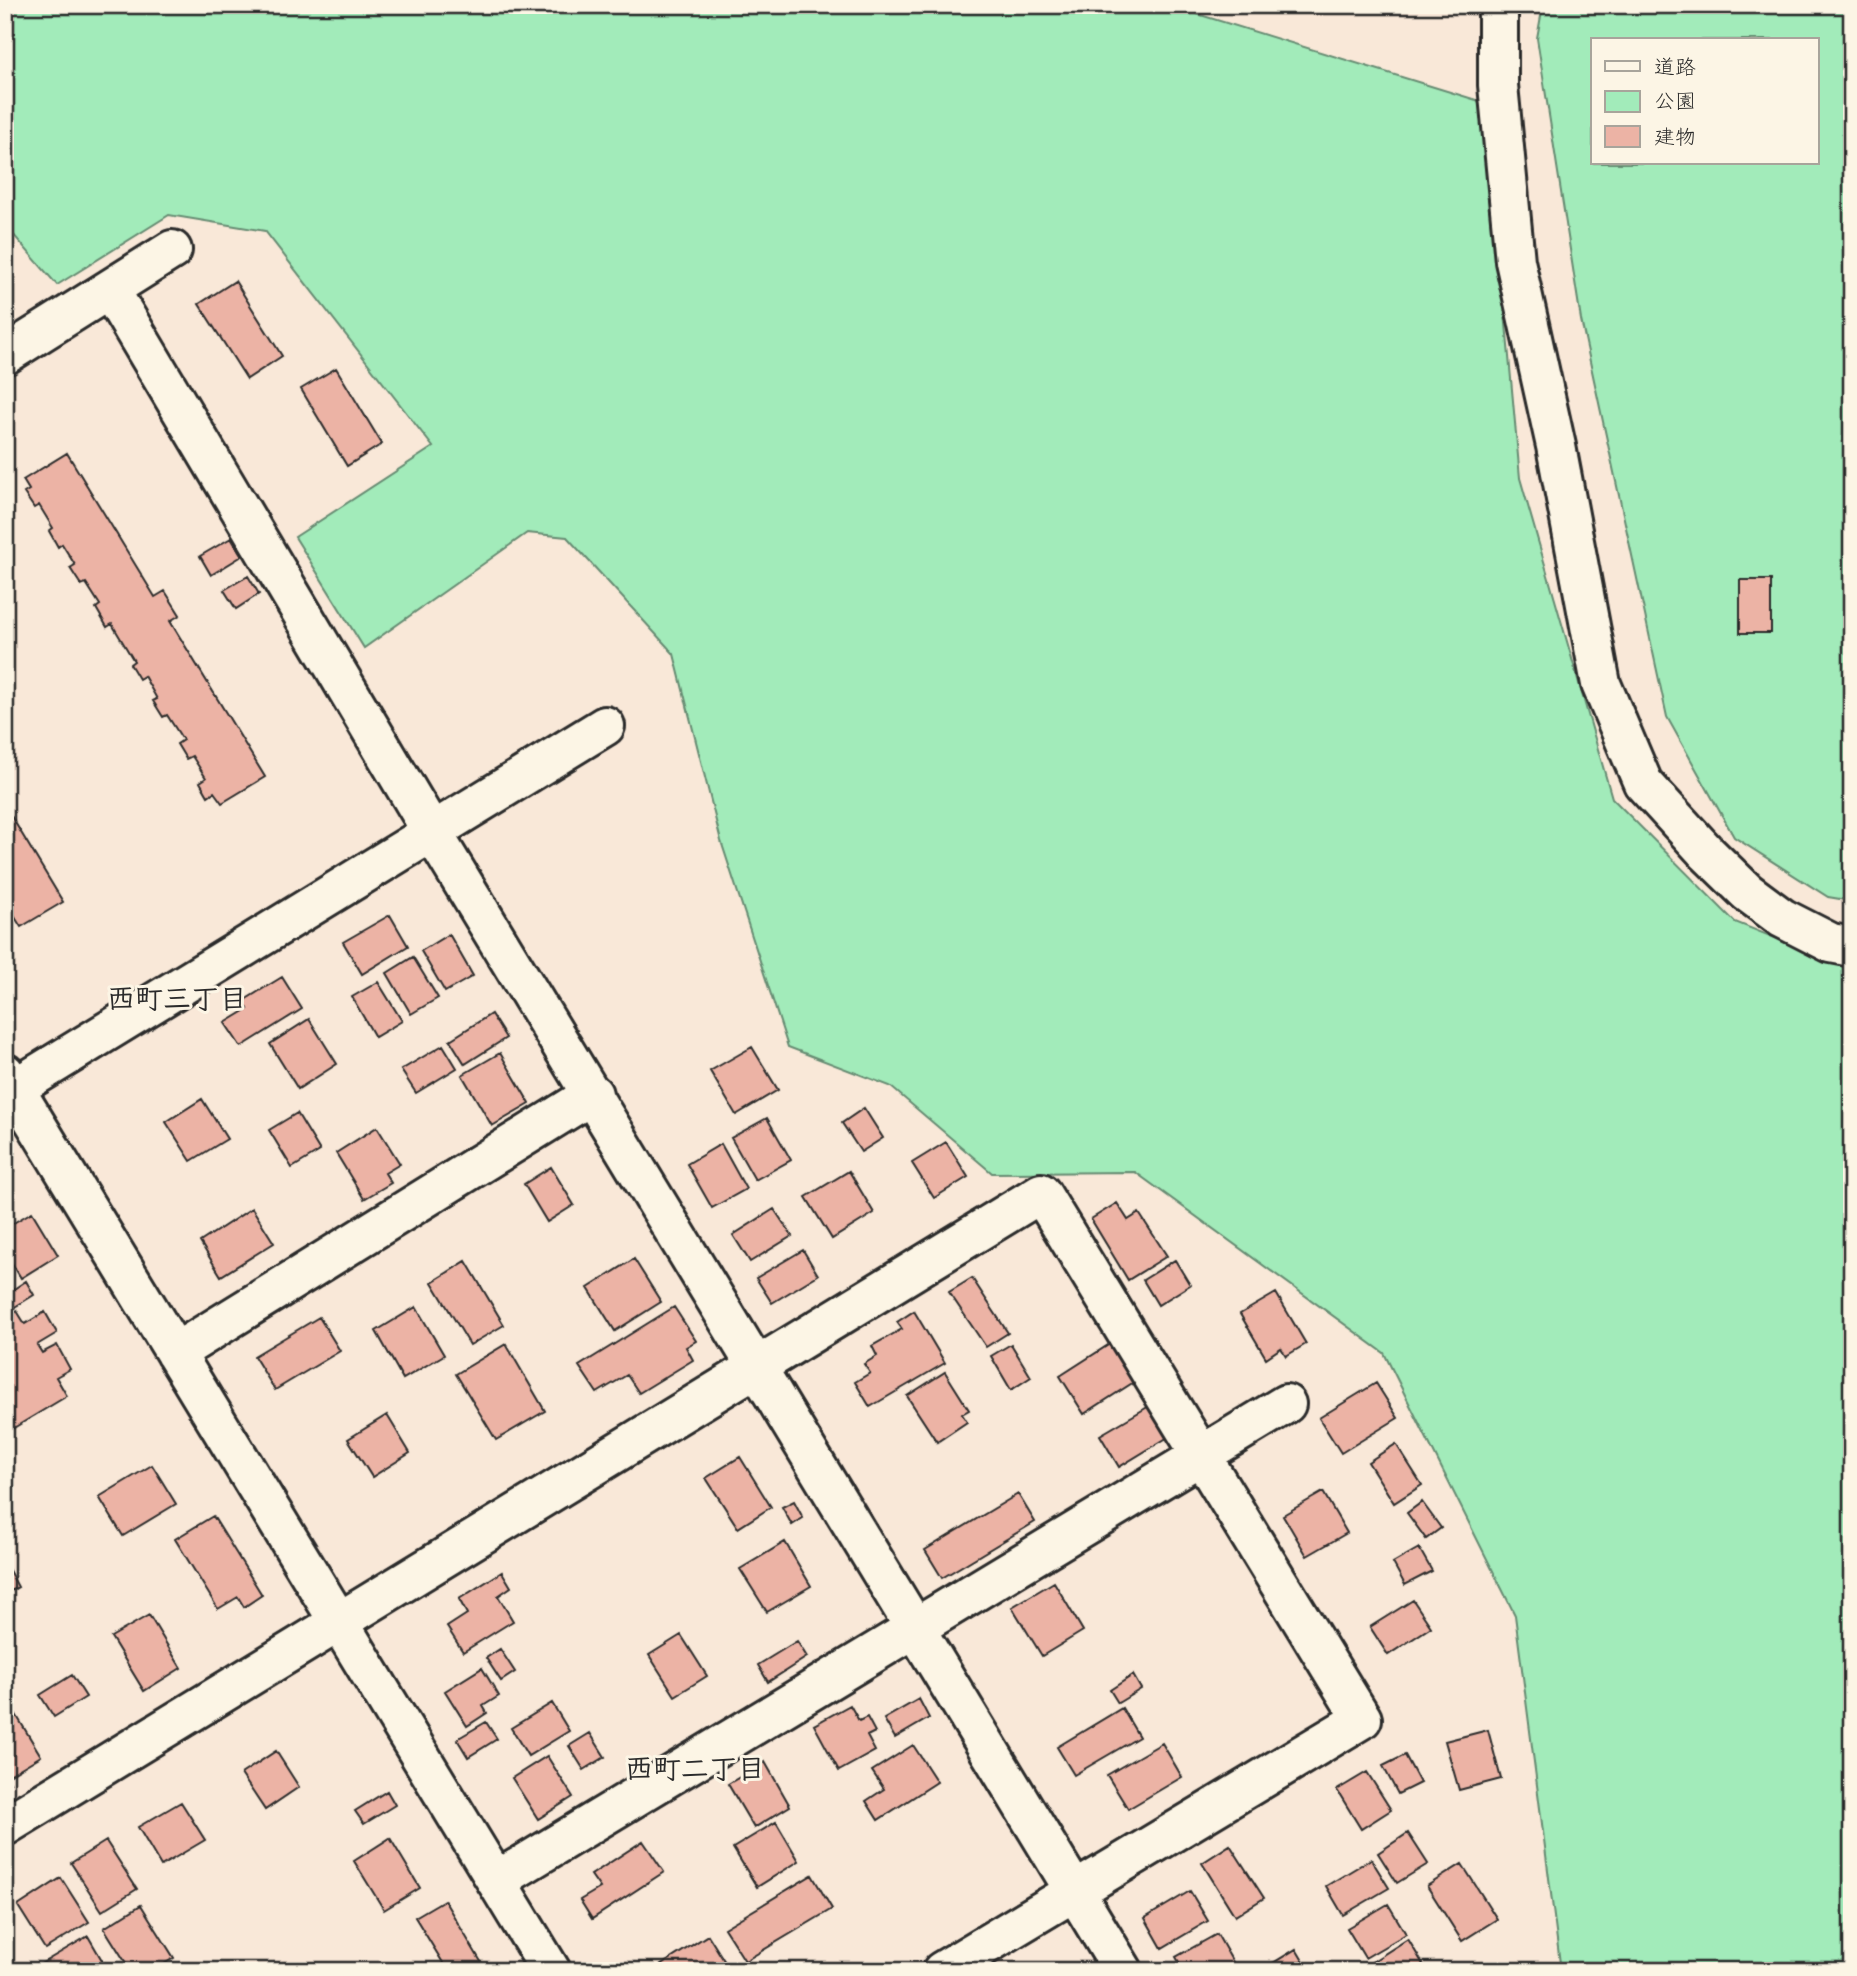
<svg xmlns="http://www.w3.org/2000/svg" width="1857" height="1976" viewBox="0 0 1857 1976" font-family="'Architects Daughter','Klee One',sans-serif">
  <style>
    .green { fill: #a2ebba; stroke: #668b72; stroke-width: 2; fill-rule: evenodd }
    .building { fill: #ecb3a5; stroke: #2b2b2b; stroke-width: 2 }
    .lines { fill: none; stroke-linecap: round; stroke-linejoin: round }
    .minor-casing { stroke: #2b2b2b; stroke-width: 44 }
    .minor { stroke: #fcf5e5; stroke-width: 38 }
    .labels { text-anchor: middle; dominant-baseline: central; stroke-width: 6; stroke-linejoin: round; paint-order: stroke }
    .neighbourhood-label { font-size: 28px; font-weight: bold; fill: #2b2b2b; stroke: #fcf5e5 }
  </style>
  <rect width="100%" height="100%" fill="#f9e8d8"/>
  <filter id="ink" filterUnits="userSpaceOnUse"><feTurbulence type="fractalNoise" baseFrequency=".0143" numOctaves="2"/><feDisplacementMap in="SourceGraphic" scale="14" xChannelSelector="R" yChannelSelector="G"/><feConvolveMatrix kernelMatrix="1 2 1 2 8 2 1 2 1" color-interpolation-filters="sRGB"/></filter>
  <g filter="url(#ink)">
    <!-- green -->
    <path class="green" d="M5 5H1168L1486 103 1520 478 1612 798 1735 922 1852 969V1971H1561L1515 1615 1384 1353 1135 1172 992 1173 890 1086 788 1047 721 841 674 654 567 537 527 533 364 648 295 537 433 447 265 231 169 215 57 285 5 225Z
      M1543 5H1852V901L1828 897 1734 837 1667 717 1581 320 1537 38ZM1593 40H1817V163H1593Z"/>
    <!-- building -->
    <path class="building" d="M235 281 282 356 247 379 199 304Z
      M336 368 382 444 347 466 301 389Z
      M67 453 155 597 165 591 180 615 170 621 265 777 222 803 214 792 208 796 200 782 206 778 192 756 186 759 177 744 183 740 167 715 163 717 153 701 157 699 144 676 139 679 130 664 134 661 112 624 107 627 96 608 100 605 86 583 81 585 70 568 75 565 62 544 58 547 49 531 53 528 39 505 34 508 24 493 29 490 23 480Z
      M231 538 242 556 211 575 200 556Z
      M248 576 259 594 236 609 224 590Z
      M1740 580H1771V633H1740Z
      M5 806 63 902 21 927 13 914 8 917 5 912Z
      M390 915 408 946 362 974 343 942Z
      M449 934 473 976 445 992 421 951Z
      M413 957 438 998 411 1014 387 973Z
      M282 977 302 1009 241 1047 225 1023 248 1009 243 1001Z
      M378 982 402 1021 375 1037 352 997Z
      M491 1014 506 1038 465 1064 450 1040Z
      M309 1019 337 1064 298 1089 270 1044Z
      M443 1045 457 1068 416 1093 401 1070Z
      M752 1047 778 1090 736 1115 710 1071Z
      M500 1053 530 1104 492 1126 462 1075Z
      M202 1099 227 1139 191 1161 166 1122Z
      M864 1108 883 1138 861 1152 842 1123Z
      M297 1113 320 1151 292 1168 269 1130Z
      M767 1118 791 1160 755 1180 731 1138Z
      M377 1127 400 1164 385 1173 391 1183 364 1199 336 1153Z
      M946 1142 968 1177 934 1198 912 1163Z
      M721 1144 746 1189 712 1208 687 1164Z
      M5 1158 14 1172 5 1178Z
      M551 1167 574 1205 547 1222 524 1184Z
      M849 1171 874 1213 832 1239 806 1197Z
      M1117 1203 1128 1220 1139 1213 1167 1256 1128 1280 1091 1219Z
      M252 1208 274 1243 221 1276 200 1242Z
      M774 1209 792 1236 750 1262 733 1235Z
      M32 1212 58 1255 21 1278 5 1252V1228Z
      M803 1250 818 1275 772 1303 756 1278Z
      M634 1259 661 1302 615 1331 588 1288Z
      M1175 1260 1190 1285 1158 1305 1143 1280Z
      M466 1261 504 1325 470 1345 432 1282Z
      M972 1278 1008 1333 986 1347 949 1292Z
      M26 1281 34 1295 5 1313V1295Z
      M1276 1293 1306 1344 1286 1356 1281 1348 1266 1358 1240 1314Z
      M416 1307 444 1355 403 1379 376 1331Z
      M674 1307 696 1341 686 1347 693 1360 639 1393 627 1375 597 1393 579 1366Z
      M17 1311 25 1324 45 1312 57 1333 37 1345 42 1353 57 1345 70 1369 56 1377 67 1396 12 1429 5 1418V1319Z
      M914 1311 945 1363 870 1407 855 1382 870 1373 864 1364 877 1356 872 1346 902 1329 897 1322Z
      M319 1317 340 1351 275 1390 254 1356Z
      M1113 1342 1137 1380 1084 1414 1060 1376Z
      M506 1344 545 1411 496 1440 456 1374Z
      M1011 1344 1031 1377 1011 1390 991 1356Z
      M945 1372 969 1410 962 1414 967 1422 937 1442 907 1396Z
      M1376 1383 1398 1418 1341 1453 1319 1418Z
      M1151 1405 1170 1436 1119 1467 1100 1435Z
      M387 1415 410 1453 372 1477 348 1439Z
      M1396 1444 1422 1485 1394 1503 1368 1462Z
      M740 1457 771 1507 738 1528 706 1478Z
      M152 1465 176 1504 123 1536 99 1497Z
      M1323 1492 1347 1533 1307 1556 1283 1515Z
      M1018 1494 1035 1522 942 1578 925 1550Z
      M794 1501 803 1518 792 1525 782 1507Z
      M1422 1502 1441 1528 1426 1539 1407 1513Z
      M213 1516 262 1595 244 1607 238 1597 218 1609 175 1539Z
      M785 1542 811 1586 767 1612 740 1569Z
      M1419 1548 1432 1571 1405 1585 1393 1563Z
      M5 1563 18 1587 5 1594Z
      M502 1572 511 1587 498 1596 513 1621 463 1652 447 1627 467 1614 459 1599Z
      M1054 1582 1083 1631 1042 1656 1012 1607Z
      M1413 1600 1431 1627 1388 1655 1370 1627Z
      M149 1615 181 1668 144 1691 111 1637Z
      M681 1635 707 1676 675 1696 649 1655Z
      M797 1641 807 1657 768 1682 758 1665Z
      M500 1649 515 1672 501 1681 486 1658Z
      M482 1668 499 1696 483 1706 487 1713 467 1726 445 1691Z
      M72 1675 86 1697 54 1717 40 1695Z
      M1133 1675 1141 1689 1118 1703 1110 1690Z
      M919 1699 929 1718 895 1738 884 1719Z
      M552 1703 569 1731 528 1756 511 1728Z
      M850 1705 859 1721 867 1717 875 1732 867 1736 875 1751 839 1771 814 1725Z
      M12 1708 41 1756 6 1777 10 1782 5 1784V1712Z
      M1122 1708 1139 1737 1074 1775 1057 1747Z
      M486 1722 497 1739 468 1757 457 1739Z
      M1488 1730 1501 1779 1459 1790 1445 1741Z
      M590 1733 605 1757 584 1770 569 1746Z
      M1162 1743 1182 1777 1128 1809 1107 1775Z
      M913 1745 937 1782 878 1820 866 1801 884 1789 872 1771Z
      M276 1751 299 1787 265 1810 241 1774Z
      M1405 1755 1420 1783 1398 1794 1383 1766Z
      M547 1756 573 1797 538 1819 512 1778Z
      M765 1762 790 1806 754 1828 728 1784Z
      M1367 1772 1391 1810 1361 1829 1337 1790Z
      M387 1791 395 1805 364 1824 355 1811Z
      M181 1802 205 1840 161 1866 138 1827Z
      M776 1822 799 1861 757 1887 733 1848Z
      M1408 1833 1428 1864 1397 1883 1378 1853Z
      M390 1838 420 1888 384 1910 354 1861Z
      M106 1841 137 1889 102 1911 71 1863Z
      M643 1841 664 1872 592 1919 580 1900 600 1888 591 1875Z
      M1230 1845 1264 1898 1235 1916 1202 1863Z
      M1371 1859 1389 1888 1343 1915 1326 1886Z
      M1462 1864 1497 1919 1462 1941 1427 1886Z
      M812 1875 832 1909 745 1961 724 1928Z
      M61 1878 89 1922 45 1949 18 1906Z
      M1190 1891 1208 1921 1162 1948 1145 1918Z
      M444 1900 486 1970 485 1971H448L415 1917Z
      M1388 1904 1406 1934 1365 1958 1347 1928Z
      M141 1905 174 1958 152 1971H131L104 1928Z
      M1217 1934 1238 1971H1184L1176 1957Z
      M708 1935 728 1967 722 1971H652Z
      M88 1936 106 1967 100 1971H29Z
      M1408 1939 1427 1971H1370L1367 1965Z
      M1296 1949 1309 1971H1260Z"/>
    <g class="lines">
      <defs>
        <path id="minor" d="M1498 5V85L1515 261 1556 446 1601 684 1643 783 1707 853 1747 892 1782 918 1831 943 1852 947
          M110 290 432 832 1123 1971
          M5 355 172 250
          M5 1073 551 1971
          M15 1088 605 726
          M175 1353 593 1094
          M5 1826 1041 1193 1362 1719 942 1971
          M496 1881 1286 1404"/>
      </defs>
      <!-- minor casing -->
      <use href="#minor" class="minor-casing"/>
      <!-- minor -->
      <use href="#minor" class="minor"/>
    </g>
  </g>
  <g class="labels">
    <!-- neighbourhood labels -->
    <g class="neighbourhood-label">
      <text x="177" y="999">西町三丁目</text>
      <text x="695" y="1769">西町二丁目</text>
    </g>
  </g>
  <!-- margin -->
  <rect width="1857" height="1976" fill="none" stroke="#fcf5e5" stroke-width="28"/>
  <rect x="14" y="14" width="1829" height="1948" fill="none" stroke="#2b2b2b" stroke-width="2.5" filter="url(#ink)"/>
  <!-- legend -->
  <rect x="1591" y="38" width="228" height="126" fill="#fcf5e5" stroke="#a8a49b" stroke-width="2"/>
  <rect x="1605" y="61" width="35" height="10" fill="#fcf5e5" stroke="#a8a49b" stroke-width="2"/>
  <text x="1654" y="74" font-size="21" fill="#2b2b2b">道路</text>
  <rect x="1605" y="91" width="35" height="21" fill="#a2ebba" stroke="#a8a49b" stroke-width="2"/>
  <text x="1654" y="108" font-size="21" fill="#2b2b2b">公園</text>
  <rect x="1605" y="126" width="35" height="21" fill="#ecb3a5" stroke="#a8a49b" stroke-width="2"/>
  <text x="1654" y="144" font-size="21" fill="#2b2b2b">建物</text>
</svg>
